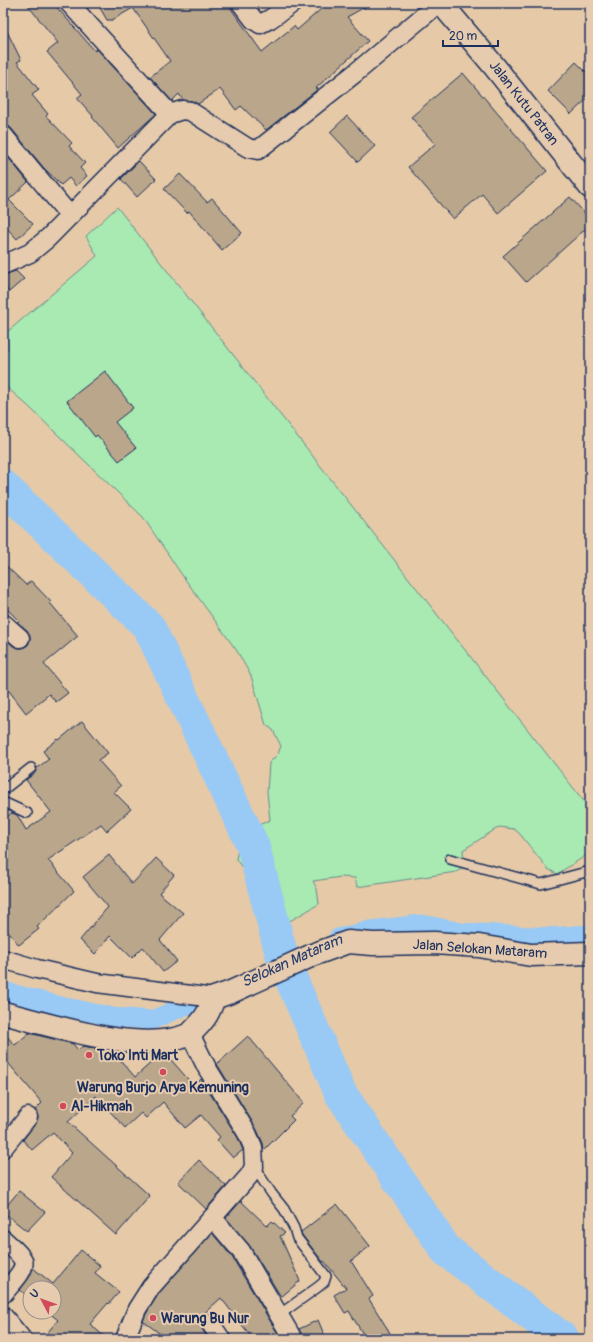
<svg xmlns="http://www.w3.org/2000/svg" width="593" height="1342" viewBox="0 0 593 1342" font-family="Pangolin,sans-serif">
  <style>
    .green { fill: #a9e9b2; stroke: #628c88 }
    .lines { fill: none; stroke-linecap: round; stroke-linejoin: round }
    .canal { stroke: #99c9f5; stroke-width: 19 }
    .river { stroke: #99c9f5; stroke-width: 33 }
    .building { fill: #b9a68b; stroke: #1b2f5e }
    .service-casing { stroke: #1b2f5e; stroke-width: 12 }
    .minor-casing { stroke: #1b2f5e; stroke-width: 21 }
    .tertiary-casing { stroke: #1b2f5e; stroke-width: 25 }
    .service { stroke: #e6cbae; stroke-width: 9 }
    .minor { stroke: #e6cbae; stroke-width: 18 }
    .tertiary { stroke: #e6cbae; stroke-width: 22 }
    .poi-dot { fill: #d1495b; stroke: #e6cbae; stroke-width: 1.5 }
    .labels { text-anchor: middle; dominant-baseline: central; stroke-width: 4; stroke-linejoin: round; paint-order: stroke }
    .street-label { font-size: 14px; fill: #1b2f5e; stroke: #e6cbae }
    .poi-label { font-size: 14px; font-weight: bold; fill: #1b2f5e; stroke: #e6cbae; text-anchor: start }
    .water-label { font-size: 15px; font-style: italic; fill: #283e6d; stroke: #e6cbae }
  </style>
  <rect width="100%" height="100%" fill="#e6caa7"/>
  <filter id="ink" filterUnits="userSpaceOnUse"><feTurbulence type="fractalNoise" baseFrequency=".025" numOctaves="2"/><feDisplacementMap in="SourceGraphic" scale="8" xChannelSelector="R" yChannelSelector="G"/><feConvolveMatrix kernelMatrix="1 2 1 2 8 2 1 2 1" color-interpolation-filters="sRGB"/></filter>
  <g filter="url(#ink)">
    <!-- green -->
    <path class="green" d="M117 207 590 809V853L557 874 548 869 519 833 514 829 499 827 463 850 464 868 456 872 357 887 355 878 341 877 313 881 317 889 319 904 281 926H274L257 911 249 878 236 859 241 833 270 820 267 792 269 763 278 754 281 746 273 730 266 725 251 676 237 651 182 575 143 517 27 405 3 384V353L8 349 7 332 97 256 86 236Z"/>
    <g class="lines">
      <!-- canal -->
      <path class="canal" d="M338 938 370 930 422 924 462 932 548 937 590 934
        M3 991 57 1005 113 1017 152 1020 185 1006 204 1001 216 995"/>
      <!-- river -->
      <path class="river" d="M3 486 149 627 253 846 283 960 341 1094 446 1250 563 1339"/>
    </g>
    <!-- building -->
    <path class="building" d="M26 3H53L95 51 97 49 156 114 118 148 92 117 93 116 77 98 82 94 47 52 58 43Z
      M97 3H227L262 52 294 26 297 30 328 3H372L347 17 368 41 316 88 318 89 266 130 241 106 236 110 220 89 198 104 192 101 183 100 179 94 172 101 150 77 170 61 133 8 112 20H107Z
      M3 23 21 60 17 62 39 90 32 95 48 114 46 116 72 143 69 146 85 163 80 168 87 176 76 186 69 178 61 185 43 167 11 128 7 125H3Z
      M576 62 590 76V96L571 114 548 91Z
      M463 73 547 171 498 213 482 194 453 219 408 167 435 144 411 117Z
      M347 116 375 146 358 162 330 132Z
      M3 151 28 182 9 200 33 224 17 239 3 224Z
      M139 161 156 179 137 197 121 179Z
      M180 174 207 202 212 198 242 233 222 250 189 211 187 213 164 189Z
      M570 197 590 219V225L526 282 503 256Z
      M16 271 24 279 9 292 3 285V275Z
      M105 371 133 408 115 422 136 448 119 461 97 435 95 437 67 401Z
      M3 563 26 585 31 581 51 602 50 603 78 636 44 664 68 693 56 702 49 694 26 713 3 683V637L13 646 18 648H23L28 645 30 640V635L27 630 17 622 19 621 3 605Z
      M82 721 108 753 98 760 121 786 114 792 131 809 107 831 101 824 48 860 74 891 37 927 39 929 19 945 3 926V819L12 813 17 815 26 830 51 812 26 780 35 773 37 768 49 759 43 751 58 739 59 740Z
      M109 855 132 884 156 858 174 875 159 893 183 913 160 940 177 961 163 972 143 947 132 958 110 936 95 954 80 940 108 907 83 877Z
      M3 1032 15 1045 29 1033 73 1044 78 1050 83 1046 103 1050 111 1058 115 1054 135 1077 162 1053H165L194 1086 201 1079 238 1138 243 1150 233 1158 217 1140 220 1137 201 1115 185 1128 163 1102 146 1118 141 1113 125 1128 96 1096 68 1122 150 1196 116 1235 51 1177 72 1153 53 1132 32 1150 23 1140 36 1123 38 1117 35 1110 42 1103 3 1057Z
      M248 1036 304 1103 290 1116 294 1120 264 1150 263 1143 256 1128 217 1064Z
      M199 1160 226 1186 206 1209 178 1182Z
      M19 1191 45 1212 27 1231 3 1212V1210Z
      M241 1201 267 1226 272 1221 285 1233 280 1236 300 1281 281 1297 250 1246 226 1218Z
      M337 1204 370 1246 351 1261 373 1296 369 1299 390 1333 379 1339H366L349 1311 345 1313 334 1295 346 1288 324 1261 323 1262 302 1235 301 1232Z
      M212 1233 232 1257 281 1339H253L221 1298 200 1317 202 1319 201 1324 202 1329 208 1339H167L143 1321 146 1314 159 1293Z
      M81 1250 100 1266 95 1273 119 1292 109 1304 108 1303 90 1324 107 1339H42L58 1320 48 1312H54V1288H30V1298L20 1290 29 1278 33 1268 53 1284Z
      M318 1320 326 1339H303L299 1329Z"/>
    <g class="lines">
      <defs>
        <path id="service" d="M3 790 31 768
          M3 802 27 813
          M450 859 541 884 590 871
          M254 1167 272 1194 284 1209 294 1228 297 1238 326 1276 324 1282 318 1287 279 1315"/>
        <path id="minor" d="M69 3 170 114
          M241 3 254 20 260 24 270 19 293 3
          M3 135 70 216
          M3 265 30 253 48 238 170 114 182 110 190 111 248 148 258 150 354 74 439 3
          M3 623 20 638
          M3 959 37 969 97 983 214 998
          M3 1148 28 1117
          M213 1218 241 1251 293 1339
          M3 1239C9 1245 19 1252 23 1260 27 1270 9 1286 3 1294
          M3 1316 22 1339
          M211 1324 221 1339
          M125 1339 137 1309 151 1287 249 1176 254 1167 253 1147 247 1133 207 1068 190 1034"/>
        <path id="tertiary" d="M441 3 494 66 590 187
          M3 1013C53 1025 140 1055 188 1035 191 1034 193 1031 195 1029 206 1018 209 1012 214 998L231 992 315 954 348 942 373 944 434 943 479 946 531 955 590 953"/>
      </defs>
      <!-- service casing -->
      <use href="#service" class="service-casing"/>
      <!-- minor casing -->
      <use href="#minor" class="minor-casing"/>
      <!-- tertiary casing -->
      <use href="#tertiary" class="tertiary-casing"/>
      <!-- service -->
      <use href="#service" class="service"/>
      <!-- minor -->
      <use href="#minor" class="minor"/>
      <!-- tertiary -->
      <use href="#tertiary" class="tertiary"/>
    </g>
  </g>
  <!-- markers -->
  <g class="poi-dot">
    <circle cx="89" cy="1055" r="4"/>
    <circle cx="163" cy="1072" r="4"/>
    <circle cx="63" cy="1106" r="4"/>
    <circle cx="153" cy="1318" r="4"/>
  </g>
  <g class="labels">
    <!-- street labels -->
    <g class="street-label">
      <text transform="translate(524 103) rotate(52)">Jalan Kutu Patran</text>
      <text transform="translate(480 949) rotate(4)">Jalan Selokan Mataram</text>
    </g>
    <!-- poi labels -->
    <g class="poi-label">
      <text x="97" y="1055">Toko Inti Mart</text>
      <text x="163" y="1087" text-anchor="middle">Warung Burjo Arya Kemuning</text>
      <text x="71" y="1106">Al-Hikmah</text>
      <text x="161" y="1318">Warung Bu Nur</text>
    </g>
    <!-- water labels -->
    <g class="water-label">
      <text transform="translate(292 961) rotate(-24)">Selokan Mataram</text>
    </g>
  </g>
  <!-- margin -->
  <rect width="593" height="1342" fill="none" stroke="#e6cbae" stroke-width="16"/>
  <rect x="8" y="8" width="577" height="1326" fill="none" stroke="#1b2f5e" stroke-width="1.5" filter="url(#ink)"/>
  <!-- north arrow -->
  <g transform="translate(42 1300) rotate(311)"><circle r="19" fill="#e6cbae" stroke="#958d8e"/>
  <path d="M0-3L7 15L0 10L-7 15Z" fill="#d1495b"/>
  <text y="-6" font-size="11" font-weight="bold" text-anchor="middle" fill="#1b2f5e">U</text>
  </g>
  <!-- scale -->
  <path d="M443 40v6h55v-6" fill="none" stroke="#1b2f5e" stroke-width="2"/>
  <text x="449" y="40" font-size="12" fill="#1b2f5e" stroke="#e6cbae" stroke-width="3" paint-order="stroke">20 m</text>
</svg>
